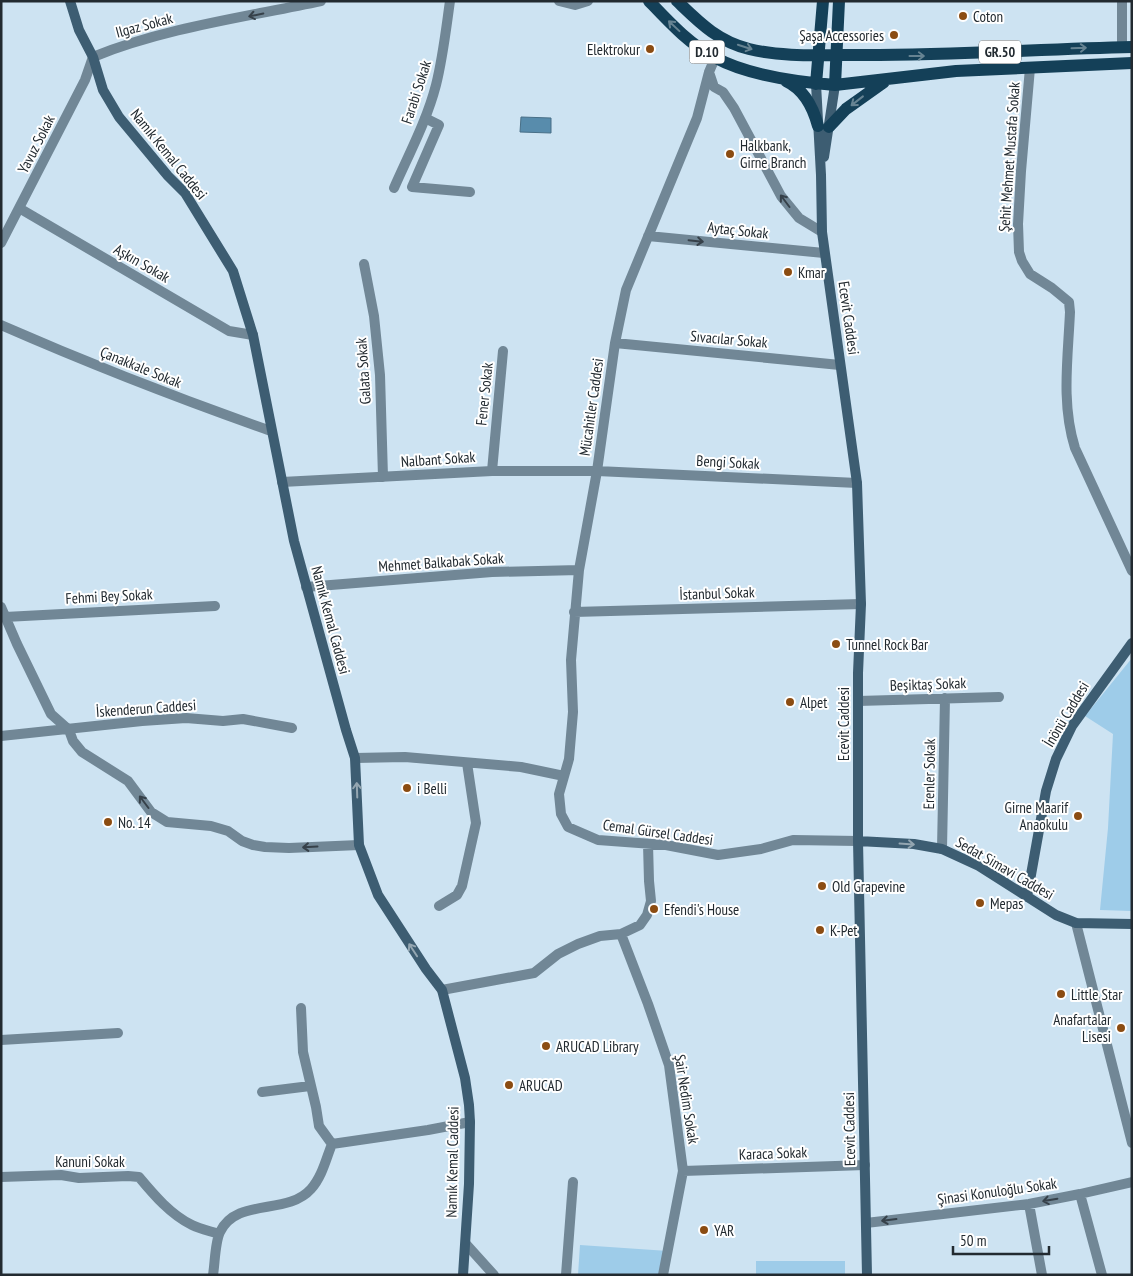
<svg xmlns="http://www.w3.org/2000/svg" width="1133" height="1276" viewBox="0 0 1133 1276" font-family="'PT Sans Narrow',sans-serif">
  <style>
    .green { fill: #9ecce9 }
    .water { fill: #588cac; stroke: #486f87 }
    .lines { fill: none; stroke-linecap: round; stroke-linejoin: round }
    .street { stroke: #718796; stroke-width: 10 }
    .secondary { stroke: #3d5d72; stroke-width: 10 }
    .primary { stroke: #144058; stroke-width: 12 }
    .oneway { stroke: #36414a }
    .oneway2 { stroke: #668392 }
    .oneway3 { stroke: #94a6b1 }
    .poi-dot { fill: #8b4c12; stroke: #fff; stroke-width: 2 }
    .labels { text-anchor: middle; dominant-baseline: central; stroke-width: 4; stroke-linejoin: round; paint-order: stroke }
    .shield { fill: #fff; stroke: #646a6e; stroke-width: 1 }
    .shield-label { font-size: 14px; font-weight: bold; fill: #222a30 }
    .poi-label { font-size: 15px; fill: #222a30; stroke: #fff; text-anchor: start }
    .street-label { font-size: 15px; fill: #222a30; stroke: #fff }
  </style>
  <rect width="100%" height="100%" fill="#cde3f2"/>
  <!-- green -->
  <path class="green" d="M1132 658V911L1100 910 1108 828 1113 734 1085 716Z
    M580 1245 668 1251 662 1275H578Z
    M756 1261H845V1275H756Z"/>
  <!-- water -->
  <path class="water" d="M521 117 551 118V133L520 132Z"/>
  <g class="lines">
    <!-- street -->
    <path class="street" d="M559 1 575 5 588 1
      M1122 47V1
      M715 58 709 72 697 118 626 290 615 343 597 471 579 570 571 660 573 712 569 759 559 794 561 814 568 827 598 840 666 845 718 855 761 849 793 840 858 841
      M1030 68 1021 171 1018 224 1019 252 1022 261 1030 274 1052 288 1069 302 1070 312C1068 358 1061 403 1075 448L1132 571
      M709 72 714 87 723 92 734 108 781 196 799 218 822 232
      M425 118 439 125 412 187 470 192
      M394 188C409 154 427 120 436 85 443 57 446 29 450 1
      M19 208 229 331 253 335
      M648 236 824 253
      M1 243 85 80 93 57C164 28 246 17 321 1
      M364 264 374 316 380 375 383 477
      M1 325C90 364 180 399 271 431
      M615 343 840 365
      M492 471 503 351
      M282 482 492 471H597L857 483
      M306 587 492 572 579 570
      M1 607 17 644 51 714 69 730
      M574 612 861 604
      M5 617 215 606
      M858 701 999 697
      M69 730 73 741 82 752 128 781 151 812 167 822 211 826 228 831 242 841 253 845 265 847 289 848 359 845
      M1 736 142 721 186 718 223 721 243 719 292 728
      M355 758 405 757 521 767 564 776
      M942 849 945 698
      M439 906 457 895 462 886 476 823 467 763
      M1076 923 1132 1143
      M621 934 648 1004 669 1065 683 1171 663 1275
      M442 990 534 973 558 954 578 944 600 936 621 934 640 925 647 915 651 901 649 881 648 844
      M301 1008 303 1052 316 1107 319 1126 332 1144
      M1 1040 118 1033
      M262 1092 310 1086
      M332 1144 428 1130 470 1122
      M683 1171 865 1165
      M1 1177 61 1175 79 1178 128 1176 139 1177C154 1195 171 1215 192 1225 200 1229 210 1231 219 1234
      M1080 1194 1102 1275
      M1029 1204 1042 1275
      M866 1223 1029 1204 1080 1194 1132 1182
      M466 1244 494 1275
      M213 1275C215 1263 215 1242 220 1232 237 1197 287 1216 311 1189 322 1177 326 1159 332 1144
      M566 1275 573 1182"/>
    <!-- secondary -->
    <path class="secondary" d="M70 1 79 30 93 57 103 90 119 117 168 176 185 193 233 271 253 335 294 541 346 730 355 758 359 845 378 895 426 969 442 990 465 1078 469 1105 470 1122 469 1184 463 1275
      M816 84 821 175 822 232 857 483 861 604 858 673V841L867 1275
      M824 157 835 85
      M858 841 914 844 942 849 979 866 1056 915 1076 923 1132 924
      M1027 897 1046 791 1056 759 1072 726 1132 643"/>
    <!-- primary -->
    <path class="primary" d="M649 1C669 22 690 45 716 58 747 75 799 82 835 85L956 71 1132 63
      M677 1C699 22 717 41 749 49 781 57 818 55 851 55 945 56 1038 49 1132 47
      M786 81C803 89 813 107 818 126
      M816 84 823 1
      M835 85 839 1
      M829 127 846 109 884 82"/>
  </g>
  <!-- one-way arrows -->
  <defs><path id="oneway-shaft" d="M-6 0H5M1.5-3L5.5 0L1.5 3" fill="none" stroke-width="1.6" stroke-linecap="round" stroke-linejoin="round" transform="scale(1.25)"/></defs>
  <g class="oneway">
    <use href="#oneway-shaft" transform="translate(256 15) rotate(168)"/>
    <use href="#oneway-shaft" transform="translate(785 201) rotate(-127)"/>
    <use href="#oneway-shaft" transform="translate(696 241) rotate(6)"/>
    <use href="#oneway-shaft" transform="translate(144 802) rotate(-127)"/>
    <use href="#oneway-shaft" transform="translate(310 847) rotate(177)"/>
    <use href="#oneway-shaft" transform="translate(1050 1200) rotate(170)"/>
    <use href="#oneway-shaft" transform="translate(889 1220) rotate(173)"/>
  </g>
  <g class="oneway2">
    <use href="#oneway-shaft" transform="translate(674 26) rotate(-137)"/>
    <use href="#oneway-shaft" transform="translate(745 47) rotate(18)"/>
    <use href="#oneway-shaft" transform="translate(1079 48) rotate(-2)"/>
    <use href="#oneway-shaft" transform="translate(917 56)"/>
    <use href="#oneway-shaft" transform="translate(857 101) rotate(142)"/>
  </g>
  <g class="oneway3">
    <use href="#oneway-shaft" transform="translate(357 790) rotate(-92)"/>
    <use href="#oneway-shaft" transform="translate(907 844) rotate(4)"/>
    <use href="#oneway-shaft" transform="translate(413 950) rotate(-123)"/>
  </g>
  <!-- markers -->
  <g class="poi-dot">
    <circle cx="963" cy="16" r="5"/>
    <circle cx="894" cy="35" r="5"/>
    <circle cx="650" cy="49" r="5"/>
    <circle cx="730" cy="154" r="5"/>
    <circle cx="788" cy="272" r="5"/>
    <circle cx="836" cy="644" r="5"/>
    <circle cx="790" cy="702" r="5"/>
    <circle cx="407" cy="788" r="5"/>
    <circle cx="1078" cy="816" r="5"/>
    <circle cx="108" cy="822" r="5"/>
    <circle cx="822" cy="886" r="5"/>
    <circle cx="980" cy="903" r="5"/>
    <circle cx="654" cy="909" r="5"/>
    <circle cx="820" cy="930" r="5"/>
    <circle cx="1061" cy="994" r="5"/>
    <circle cx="1121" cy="1028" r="5"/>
    <circle cx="546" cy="1046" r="5"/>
    <circle cx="509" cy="1085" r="5"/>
    <circle cx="704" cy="1230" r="5"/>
  </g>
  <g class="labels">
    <!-- shield labels -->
    <g class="shield">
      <rect x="689.5" y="40.5" width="35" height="23" rx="4"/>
      <rect x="979" y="40.5" width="42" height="23" rx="4"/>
    </g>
    <g class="shield-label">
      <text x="707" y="52">D.10</text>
      <text x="1000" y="52">GR.50</text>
    </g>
    <!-- poi labels -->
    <g class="poi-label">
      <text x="973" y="16">Coton</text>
      <text x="884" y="35" text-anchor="end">Şaşa Accessories</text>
      <text x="640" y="49" text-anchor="end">Elektrokur</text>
      <text x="740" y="145">Halkbank,<tspan x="740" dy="17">Girne Branch</tspan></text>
      <text x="798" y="272">Kmar</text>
      <text x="846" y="644">Tunnel Rock Bar</text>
      <text x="800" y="702">Alpet</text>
      <text x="417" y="788">i Belli</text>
      <text x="1068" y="807" text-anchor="end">Girne Maarif<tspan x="1068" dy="17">Anaokulu</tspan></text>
      <text x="118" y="822">No. 14</text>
      <text x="832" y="886">Old Grapevine</text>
      <text x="990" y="903">Mepas</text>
      <text x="664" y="909">Efendi's House</text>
      <text x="830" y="930">K-Pet</text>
      <text x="1071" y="994">Little Star</text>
      <text x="1111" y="1019" text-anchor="end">Anafartalar<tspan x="1111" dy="17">Lisesi</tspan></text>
      <text x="556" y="1046">ARUCAD Library</text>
      <text x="519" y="1085">ARUCAD</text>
      <text x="714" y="1230">YAR</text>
    </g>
    <!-- street labels -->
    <g class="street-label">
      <text transform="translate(144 25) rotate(-15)">Ilgaz Sokak</text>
      <text transform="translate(416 92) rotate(-72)">Farabi Sokak</text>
      <text transform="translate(36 144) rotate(-63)">Yavuz Sokak</text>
      <text transform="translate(169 154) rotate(51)">Namık Kemal Caddesi</text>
      <text transform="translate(1009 157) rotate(-86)">Şehit Mehmet Mustafa Sokak</text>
      <text transform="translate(738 230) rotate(6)">Aytaç Sokak</text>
      <text transform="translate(142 263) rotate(30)">Aşkın Sokak</text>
      <text transform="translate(849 318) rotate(82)">Ecevit Caddesi</text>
      <text transform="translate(729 339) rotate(5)">Sıvacılar Sokak</text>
      <text transform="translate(141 367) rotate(22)">Çanakkale Sokak</text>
      <text transform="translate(363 371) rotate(-94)">Galata Sokak</text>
      <text transform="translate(484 394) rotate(-84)">Fener Sokak</text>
      <text transform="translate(591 407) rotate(-82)">Mücahitler Caddesi</text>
      <text transform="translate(438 459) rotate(-4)">Nalbant Sokak</text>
      <text transform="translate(728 462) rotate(3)">Bengi Sokak</text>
      <text transform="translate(441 562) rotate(-4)">Mehmet Balkabak Sokak</text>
      <text transform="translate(717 593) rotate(-2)">İstanbul Sokak</text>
      <text transform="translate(109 596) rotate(-3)">Fehmi Bey Sokak</text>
      <text transform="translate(331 620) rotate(75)">Namık Kemal Caddesi</text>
      <text transform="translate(928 684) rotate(-2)">Beşiktaş Sokak</text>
      <text transform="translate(146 708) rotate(-4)">İskenderun Caddesi</text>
      <text transform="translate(1066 714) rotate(-59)">İnönü Caddesi</text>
      <text transform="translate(843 724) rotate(-90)">Ecevit Caddesi</text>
      <text transform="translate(929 774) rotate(-89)">Erenler Sokak</text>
      <text transform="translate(658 832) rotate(8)">Cemal Gürsel Caddesi</text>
      <text transform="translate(1005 868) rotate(30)">Sedat Simavi Caddesi</text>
      <text transform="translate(687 1099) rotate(81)">Şair Nedim Sokak</text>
      <text transform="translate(849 1129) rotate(-91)">Ecevit Caddesi</text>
      <text transform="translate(773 1153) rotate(-2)">Karaca Sokak</text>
      <text x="90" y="1161">Kanuni Sokak</text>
      <text transform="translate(452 1162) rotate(-89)">Namık Kemal Caddesi</text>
      <text transform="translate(997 1191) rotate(-8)">Şinasi Konuloğlu Sokak</text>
    </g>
  </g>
  <!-- border -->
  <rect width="1133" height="1276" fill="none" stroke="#222a30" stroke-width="5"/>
  <!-- scale -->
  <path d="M953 1246v8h96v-8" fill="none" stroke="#222a30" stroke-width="2.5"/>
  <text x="960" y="1246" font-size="15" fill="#222a30" stroke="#ffffff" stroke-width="4" paint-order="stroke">50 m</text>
</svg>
